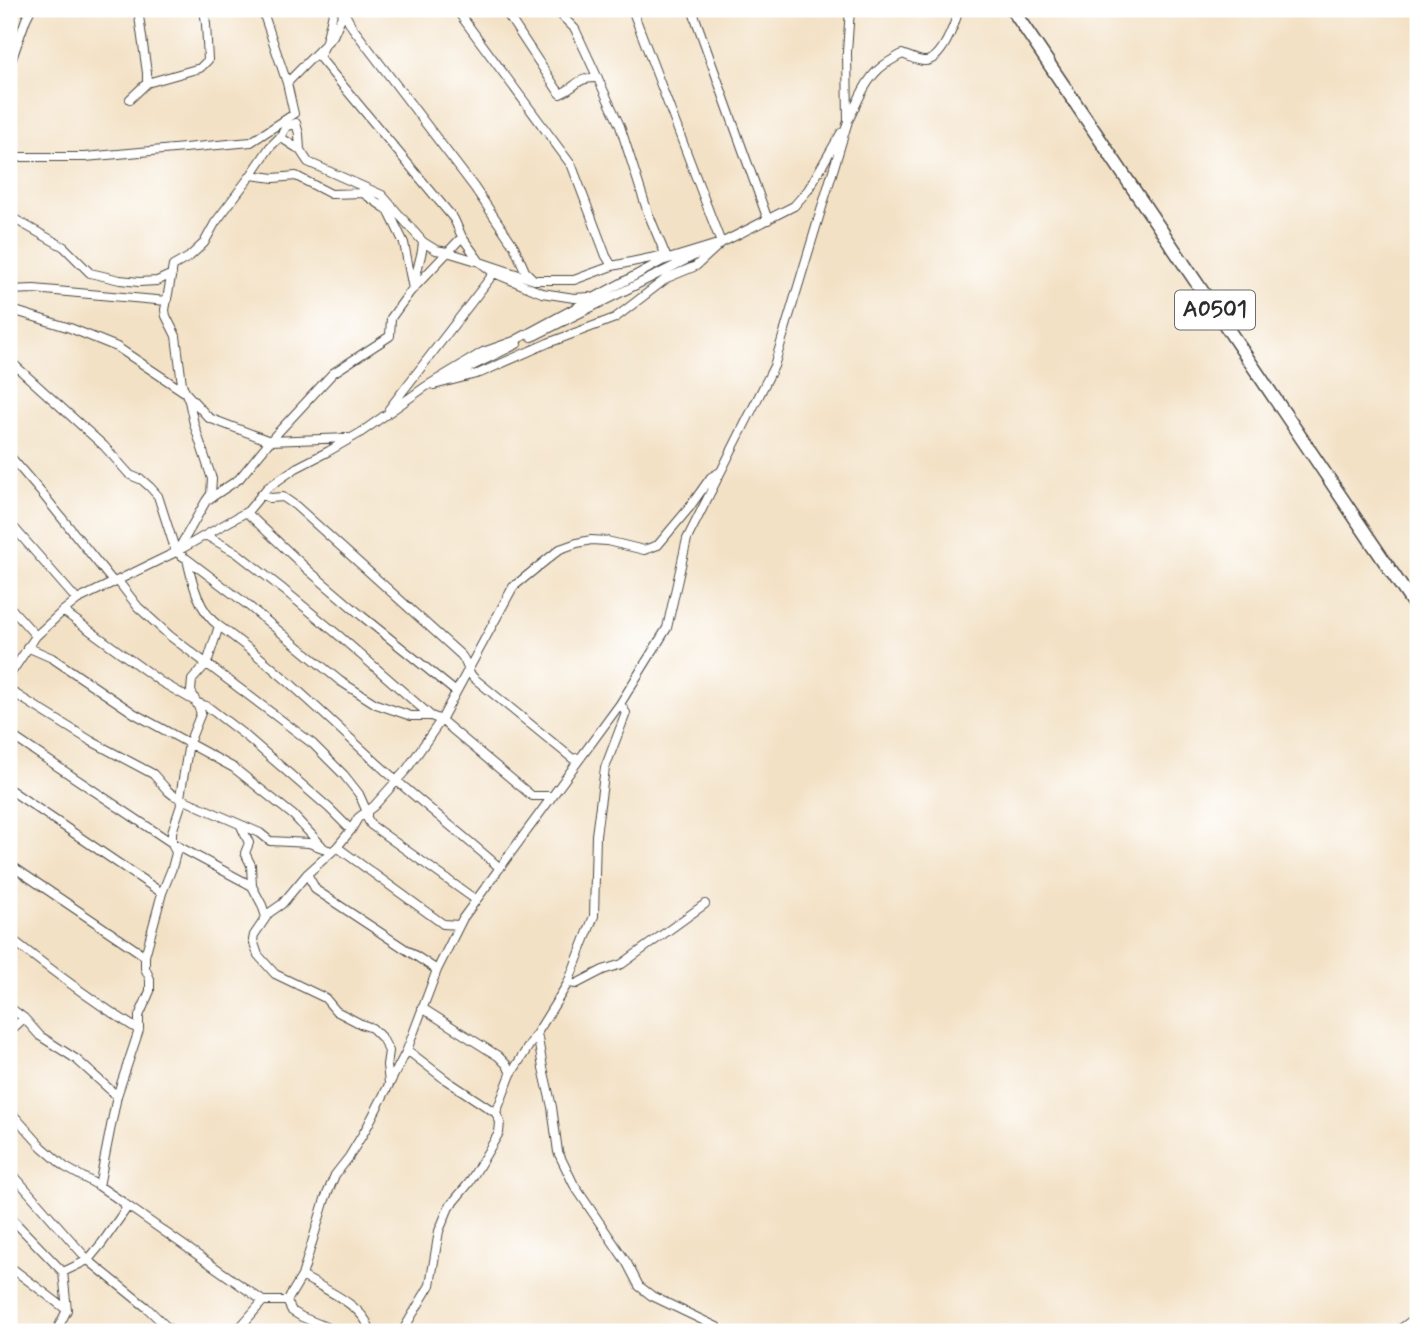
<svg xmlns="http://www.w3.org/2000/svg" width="1427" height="1341" viewBox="0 0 1427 1341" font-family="Mynerve,sans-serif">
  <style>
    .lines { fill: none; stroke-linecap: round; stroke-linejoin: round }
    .minor-casing { stroke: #494642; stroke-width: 10 }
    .tertiary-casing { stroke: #494642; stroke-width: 12 }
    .trunk-casing { stroke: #494642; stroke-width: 15 }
    .minor { stroke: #fff; stroke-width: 8 }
    .tertiary { stroke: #fff; stroke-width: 10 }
    .trunk { stroke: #fff; stroke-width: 12 }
    .labels { text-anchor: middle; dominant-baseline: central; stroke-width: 5; stroke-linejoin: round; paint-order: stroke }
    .shield { fill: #fff; stroke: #6b6b6b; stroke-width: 2 }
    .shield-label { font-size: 23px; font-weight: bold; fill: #2b2b2b }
  </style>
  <rect width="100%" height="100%" fill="#fff"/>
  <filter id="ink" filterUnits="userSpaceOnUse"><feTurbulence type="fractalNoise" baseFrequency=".0143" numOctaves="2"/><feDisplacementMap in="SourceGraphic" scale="14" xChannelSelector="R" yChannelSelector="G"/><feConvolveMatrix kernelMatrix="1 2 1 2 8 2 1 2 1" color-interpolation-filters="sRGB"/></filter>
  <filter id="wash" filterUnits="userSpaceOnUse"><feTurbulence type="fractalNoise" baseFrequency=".00686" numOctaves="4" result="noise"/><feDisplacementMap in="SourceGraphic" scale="28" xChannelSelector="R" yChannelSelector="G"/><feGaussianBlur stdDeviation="1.57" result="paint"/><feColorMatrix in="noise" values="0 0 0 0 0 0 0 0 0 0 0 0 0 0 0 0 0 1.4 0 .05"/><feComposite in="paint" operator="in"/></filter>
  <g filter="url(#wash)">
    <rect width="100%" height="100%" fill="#f3e1c5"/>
  </g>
  <g filter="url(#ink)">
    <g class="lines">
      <defs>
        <path id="minor" d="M138 9 147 73V83
          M262 9 287 83
          M334 9 325 45 319 57 454 219 462 237 480 262 534 280H574L612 266 665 255
          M456 9 572 166 606 256 612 266
          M504 9 560 94C578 87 575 77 598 78
          M555 9 575 29 620 126 648 213 666 256
          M692 9 768 220
          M344 12 352 27 474 187 514 246 525 271 534 280
          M9 67 26 19 31 9
          M130 99 147 83 200 68 208 60 206 24 204 9
          M849 119C857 103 865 82 878 70 885 63 894 59 902 54 909 56 917 61 924 61 942 62 955 23 959 9
          M280 137 300 150 308 162 382 195 423 242 436 250 447 252 480 262 494 273 542 293 574 298 590 297
          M9 157H85L251 142 294 114 287 83 333 36 345 9
          M251 175 270 147 280 137 286 127 296 123 299 134 300 150
          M9 216 64 247 90 273 120 280 139 282 157 281 172 274
          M413 287 422 251 423 242
          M9 290 34 289 167 301
          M9 309 70 328 117 347 186 393 209 418 270 441 348 438
          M532 337 702 252
          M9 360 104 446 130 475 142 480 150 487 158 496 176 552 187 559C192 582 199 612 219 626L207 663 192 680 191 691 201 713 189 743 180 797 181 805 172 832V843L176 853 172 868 162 893 145 956V968L150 979V991L139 1016V1030L117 1096 99 1186 124 1203 126 1209 102 1243 88 1260 63 1272 67 1310 56 1332
          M450 377 517 344
          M434 385 480 373 548 343 615 318 667 278 696 266 721 243 632 9
          M389 409 494 273
          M9 455 45 497 114 583
          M261 494 270 498 283 497 296 506 461 655C468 663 467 673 475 679L573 759 581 757
          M206 501 211 494 212 479 194 424 189 401 182 384 176 336 166 316 165 310 173 266 189 257 204 243 215 223 251 175 274 178 296 176 331 194 363 193 388 210 404 243 413 289
          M246 512 308 570 362 616 456 692
          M9 522 77 600
          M207 536 237 553 284 590 337 634 431 716 441 720 532 796H553
          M178 550 206 501 239 479 270 441 333 373 390 336 391 318 410 292 462 237
          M187 559 245 603 340 681 376 704 411 716H430
          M118 581 138 607 170 636 313 744 344 775 359 794 367 812V818L371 825 476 900
          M9 606 36 636
          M63 611 161 682 198 703 208 707 247 737 329 808 351 830
          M219 626C283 672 338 729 397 781 431 810 466 838 500 868
          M27 647 52 658 135 714 234 768 293 815 322 846
          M9 676 36 636 63 611 77 600 176 552 248 511 267 488 296 468 329 451 360 433 425 387 483 352 514 341 662 261 721 243 794 206 808 190 841 133
          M9 690 91 741 153 774 168 791 173 795 260 833 270 841 309 843 331 851
          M620 704 626 713 605 768 596 835 594 916 568 983 537 1033 543 1068 552 1107 558 1152 574 1185 627 1263 639 1286 652 1296 717 1327
          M9 734 172 843 252 886
          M9 789 162 893
          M241 826 249 843 245 853 251 865 252 886 262 905 266 917
          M337 847 443 924 459 925
          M9 864 145 956
          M307 874 316 890 437 970
          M9 937C51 970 93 1002 139 1030
          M568 983 576 984 603 970 622 964 705 904
          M9 1007 24 1018 40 1036 76 1059 117 1096
          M422 1008 498 1056 507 1065 511 1074 496 1113
          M9 1032 24 1018
          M511 1074 537 1033
          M389 1083 387 1065 389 1051 382 1038 372 1028 361 1024 336 1011 325 998 275 974 258 955 253 940 254 935 269 913 282 904 307 874 337 847 351 830 358 818 374 806 407 769 441 720 513 587 560 549 577 543 591 540 607 541 644 550 658 545 689 508 711 477 720 472
          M9 1110 42 1147 65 1167 99 1186
          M9 1170 88 1260 146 1307 172 1332
          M125 1204 263 1301
          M9 1216 63 1272
          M9 1266 67 1310
          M302 1276C324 1289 367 1307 370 1332
          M236 1332 263 1301H287
          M338 1332 302 1317 292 1311 287 1301 302 1276 325 1199 335 1175 349 1157 367 1127 407 1050 437 970 463 918 620 704 667 628 687 539 774 366 848 121 847 52 850 9
          M402 1332 430 1285 439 1231 449 1207 469 1183 499 1133 500 1122 496 1113 446 1080 407 1050"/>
        <path id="tertiary" d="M1398 1332 1418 1317"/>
        <path id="trunk" d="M1012 9 1418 611"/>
      </defs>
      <!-- minor casing -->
      <use href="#minor" class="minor-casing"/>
      <!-- tertiary casing -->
      <use href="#tertiary" class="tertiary-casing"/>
      <!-- trunk casing -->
      <use href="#trunk" class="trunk-casing"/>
      <!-- minor -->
      <use href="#minor" class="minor"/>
      <!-- tertiary -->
      <use href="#tertiary" class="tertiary"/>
      <!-- trunk -->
      <use href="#trunk" class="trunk"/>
    </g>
  </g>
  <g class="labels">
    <!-- shield labels -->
    <rect class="shield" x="1175" y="290.5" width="80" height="39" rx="5"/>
    <g class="shield-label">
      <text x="1215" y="310">A0501</text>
    </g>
  </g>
  <!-- margin -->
  <rect width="1427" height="1341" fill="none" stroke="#fff" stroke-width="35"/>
</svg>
